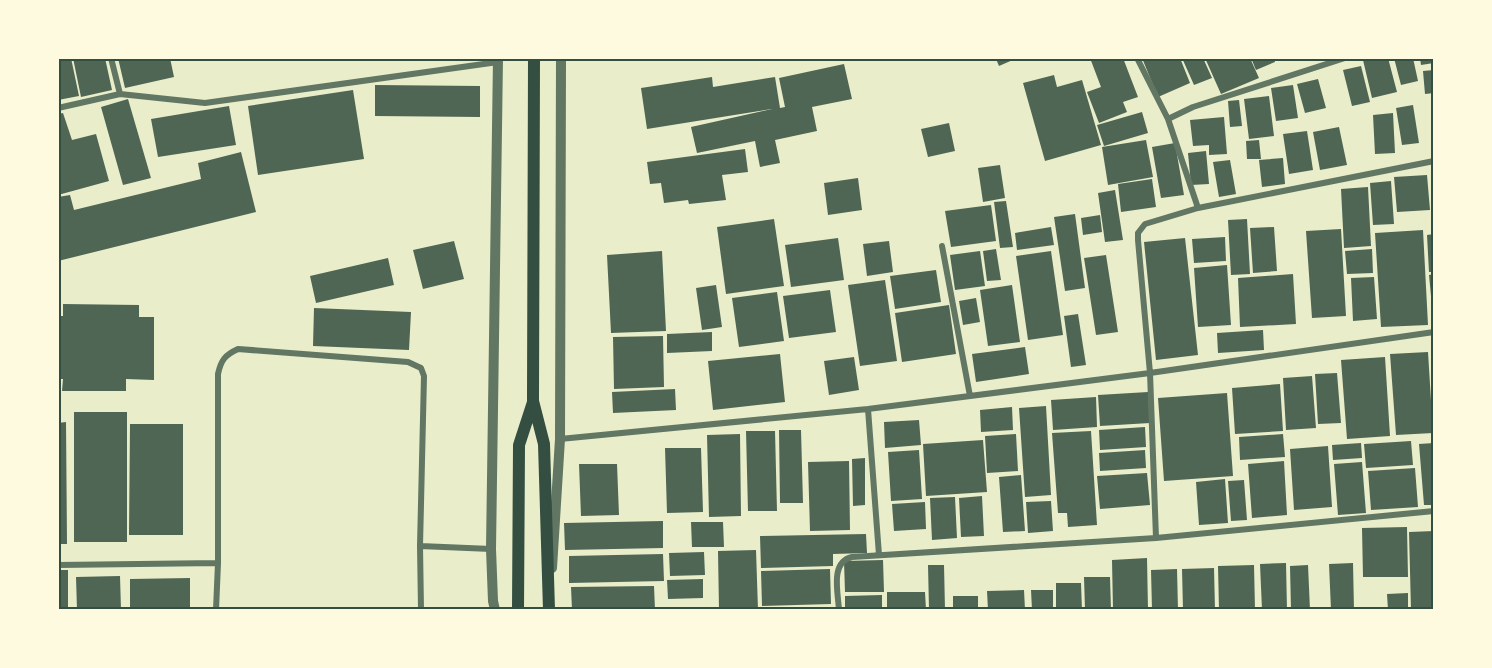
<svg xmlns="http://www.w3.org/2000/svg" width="1492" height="668" viewBox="0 0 1492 668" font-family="Rubik,sans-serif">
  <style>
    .building { fill: #4f6655 }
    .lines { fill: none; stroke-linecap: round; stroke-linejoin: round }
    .minor { stroke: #617663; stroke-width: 6 }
    .tertiary { stroke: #617663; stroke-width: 10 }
    .secondary { stroke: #344e41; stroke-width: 12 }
    .neatline { fill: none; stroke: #344e41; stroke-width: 2 }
  </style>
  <rect width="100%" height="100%" fill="#e9edc9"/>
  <!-- building -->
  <path class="building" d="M58 58H71L79 96 58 100Z
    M73 58H105L112 90 81 97Z
    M118 58H170L174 77 125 88Z
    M1090 58H1123L1138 97 1123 102 1127 112 1099 123 1087 92 1101 87Z
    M1142 58H1180L1190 83 1158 97Z
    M1182 58H1203L1212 78 1194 85Z
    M1205 58H1250L1259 78 1221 94Z
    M1251 58H1274L1275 62 1256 70Z
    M1369 58H1388L1397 92 1372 98 1363 60Z
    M1394 58H1413L1418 81 1401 85Z
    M1420 58H1434V63L1421 65Z
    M996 59H1015L999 66Z
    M844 64 852 99 812 107 817 131 775 140 780 163 760 167 755 141 697 153 691 127 772 109 647 129 641 88 712 77 713 87 775 77 780 108 785 107 779 78Z
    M1361 66 1370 102 1352 106 1343 70Z
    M1434 70V93L1425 94 1423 71Z
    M1054 75 1057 87 1082 80 1101 145 1045 161 1023 83Z
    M1318 79 1326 108 1305 113 1297 84Z
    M375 85 480 86V117L375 116Z
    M1293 85 1298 118 1276 121 1271 88Z
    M353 90 364 159 258 175 248 106Z
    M1269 96 1274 136 1249 139 1244 99Z
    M128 99 151 178 123 185 101 107Z
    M1239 100 1242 126 1230 127 1228 101Z
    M1413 105 1419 143 1402 145 1396 108Z
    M229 106 236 145 158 157 151 119Z
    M1142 112 1148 133 1104 146 1097 125Z
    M63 113 72 140 96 134 109 181 58 195V114Z
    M1393 113 1395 153 1375 154 1373 115Z
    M1224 117 1227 154 1209 155V145L1193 146 1190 120Z
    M949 123 955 151 928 157 921 129Z
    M1339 127 1347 165 1320 170 1313 132Z
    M1307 131 1313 170 1289 174 1283 134Z
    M1146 140 1153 177 1108 185 1102 147Z
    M1259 140 1261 159H1247L1246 141Z
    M1175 143 1184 195 1161 198 1152 147Z
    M745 149 748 172 722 175 726 200 689 204 688 200 664 203 661 183 650 184 647 162Z
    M1206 151 1209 184 1191 185 1188 153Z
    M241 152 256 212 58 261V197L70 195 74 210 201 179 198 163Z
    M1283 158 1285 184 1262 187 1259 160Z
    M1230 160 1236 194 1219 197 1213 162Z
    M1000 165 1005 198 983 202 978 168Z
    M1427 175 1430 210 1397 212 1394 177Z
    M858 178 862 210 828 215 824 183Z
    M1152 179 1156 207 1121 212 1118 184Z
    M1391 181 1394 224 1373 225 1370 183Z
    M1368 187 1371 246 1344 248 1341 189Z
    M1115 190 1123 240 1105 242 1098 193Z
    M1006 201 1013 247 1000 248 994 202Z
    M991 205 996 241 951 247 945 211Z
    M1075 214 1085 288 1065 291 1054 217Z
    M1100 215 1102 232 1083 235 1081 218Z
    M774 219 784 286 726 294 717 227Z
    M1247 219 1250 274 1231 275 1228 220Z
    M1051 227 1054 245 1017 250 1015 233Z
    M1274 227 1277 271 1253 273 1250 228Z
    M1341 229 1346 316 1312 318 1306 231Z
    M1423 230 1428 325 1381 327 1375 233Z
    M1434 234V272H1429L1427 235Z
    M1225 237 1226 261 1194 263 1192 239Z
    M838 238 844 280 791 287 785 245Z
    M1185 238 1198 355 1156 360 1144 242Z
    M454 241 464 279 423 289 413 250Z
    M889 241 893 272 867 276 863 244Z
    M996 249 1001 280 987 281 983 251Z
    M1372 249 1373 273 1347 274 1345 251Z
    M662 251 666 331 611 333 607 255Z
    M980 251 985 286 955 290 950 255Z
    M1051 251 1063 335 1028 340 1016 256Z
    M1106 255 1118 332 1096 335 1084 258Z
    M388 258 394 285 316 303 310 276Z
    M1227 265 1231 325 1198 327 1194 268Z
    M936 270 941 302 895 309 890 276Z
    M1293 274 1296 324 1240 327 1238 278Z
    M1434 274V296H1431L1429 275Z
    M1374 277 1377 319 1353 321 1351 278Z
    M885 280 897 361 860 366 848 285Z
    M716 285 722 327 702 330 696 288Z
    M1012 285 1020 342 988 346 980 290Z
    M830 290 836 332 789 338 783 296Z
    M777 292 784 341 739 347 732 298Z
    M976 298 980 322 963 325 959 301Z
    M63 304 139 305V317H154V380L126 379V391H62L63 379H58V316H63Z
    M949 305 956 354 902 362 895 313Z
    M314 308 411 312 409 350 313 346Z
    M1078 314 1086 365 1071 367 1064 316Z
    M1263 330 1264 350 1218 353 1217 333Z
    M712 332V351L667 353V334Z
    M663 336 664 387 614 389 613 337Z
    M1025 347 1029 374 976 382 972 354Z
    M1428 352 1433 433 1396 435 1390 354Z
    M780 354 785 402 713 410 708 361Z
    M854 357 859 390 829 395 824 361Z
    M1385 357 1390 436 1347 439 1341 360Z
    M1337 373 1341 423 1318 424 1315 374Z
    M1312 376 1316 428 1286 430 1283 378Z
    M1280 384 1283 431 1235 434 1232 388Z
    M675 389 676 410 613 413 612 392Z
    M1148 392 1150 423 1100 426 1098 395Z
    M1227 393 1233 476 1164 481 1158 398Z
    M1096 397 1097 427 1053 430 1051 400Z
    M1046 406 1051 495 1025 497 1019 408Z
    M1012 407 1013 430 981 432 980 410Z
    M74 412H127V542H74Z
    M919 420 921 445 885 448 884 422Z
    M66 422 67 544H58V423Z
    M130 424H183V535H129Z
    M1145 427 1146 447 1100 450 1099 430Z
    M779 430H801L803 503H780Z
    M746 431H775L777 511H748Z
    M1091 431 1097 525 1068 527 1067 513H1058L1052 433Z
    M740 434 741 516 709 517 707 435Z
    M1016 434 1018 471 987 473 985 436Z
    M1283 434 1285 457 1240 460 1239 437Z
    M983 440 987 492 926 496 923 444Z
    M1411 441 1413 465 1366 468 1364 444Z
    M1361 443 1362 458 1333 460 1332 445Z
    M1434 443V505H1424L1419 444Z
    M1328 446 1332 507 1294 510 1290 449Z
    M665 448H701L703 512 667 513Z
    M919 450 922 499 891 501 888 452Z
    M1145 450 1146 468 1100 471 1099 453Z
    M865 458V505L853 506 852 459Z
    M849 461 850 530 810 531 808 462Z
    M1284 461 1287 515 1252 518 1248 464Z
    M1362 462 1366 513 1338 515 1334 464Z
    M579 464H617L619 515 581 516Z
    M1415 468 1418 507 1371 510 1368 471Z
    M1147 473 1150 505 1100 509 1097 476Z
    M1021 475 1025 531 1003 532 999 477Z
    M1225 479 1228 523 1199 525 1196 482Z
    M1244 480 1247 520 1231 521 1228 481Z
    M982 496 984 536 961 537 959 498Z
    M955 497 957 538 932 540 930 498Z
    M1051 501 1053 531 1028 533 1026 502Z
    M925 502 926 529 894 531 892 504Z
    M663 521V548L565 550 564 523Z
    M691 522H723L724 547H692Z
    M1407 527 1408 577H1363L1362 528Z
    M1434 531V610H1411L1409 532Z
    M866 534 867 553 833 554V566L761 568 760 536Z
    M756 550 758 610H719L718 551Z
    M704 552 705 575 670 576 669 553Z
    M663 554 664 581 569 583V556Z
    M1147 558 1148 610H1113L1112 560Z
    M883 560 884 592H845L844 561Z
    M1286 563 1287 610H1262L1260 564Z
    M1353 563 1354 610H1331L1329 564Z
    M928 565H944L945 610H929Z
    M1254 565 1255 610H1219L1218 566Z
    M1308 565 1310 610H1291L1290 566Z
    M1214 568 1215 610H1183L1182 569Z
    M830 569 831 604 762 606 761 571Z
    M1177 569 1178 610H1152L1151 570Z
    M58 570H68V610H58Z
    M120 576 121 610H77L76 577Z
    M1084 577H1110L1111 610H1085Z
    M190 578V610H130V579Z
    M703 579V598L668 599 667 580Z
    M1056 583H1081L1082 610H1056Z
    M654 586 655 610H572L571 587Z
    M1024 590 1025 610H988L987 591Z
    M1031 590H1053V610H1032Z
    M887 592H925L926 610H887Z
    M1408 593V610H1388L1387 594Z
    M882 595V610H845V596Z
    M953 596H978V610H953Z"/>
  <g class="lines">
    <!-- minor -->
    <path class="minor" d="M111 58 120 94
      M1137 58 1168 119 1198 208
      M58 108 120 94 205 103 498 62
      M1168 119 1193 107 1345 58
      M942 246 970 396
      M868 409 879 555
      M560 439 868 409 1150 373 1434 332
      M1156 538 1150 373 1138 240V233L1145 224 1198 208 1434 161
      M420 546 491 549
      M58 565 218 563
      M216 610 218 563V374C221 360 225 355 238 349L408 362 421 368 424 376 420 546 421 610
      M839 610C838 592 830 562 852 557L1156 538 1434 511"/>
    <!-- tertiary -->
    <path class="tertiary" d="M552 568 560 439 561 58
      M495 610 493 601 491 549 498 58"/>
    <!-- secondary -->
    <path class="secondary" d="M534 58 533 401 544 444 549 610
      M518 610 519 445 533 402"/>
  </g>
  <!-- border -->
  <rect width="1492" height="668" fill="none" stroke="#fefae0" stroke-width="120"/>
  <rect x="60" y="60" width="1372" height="548" class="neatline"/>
</svg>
